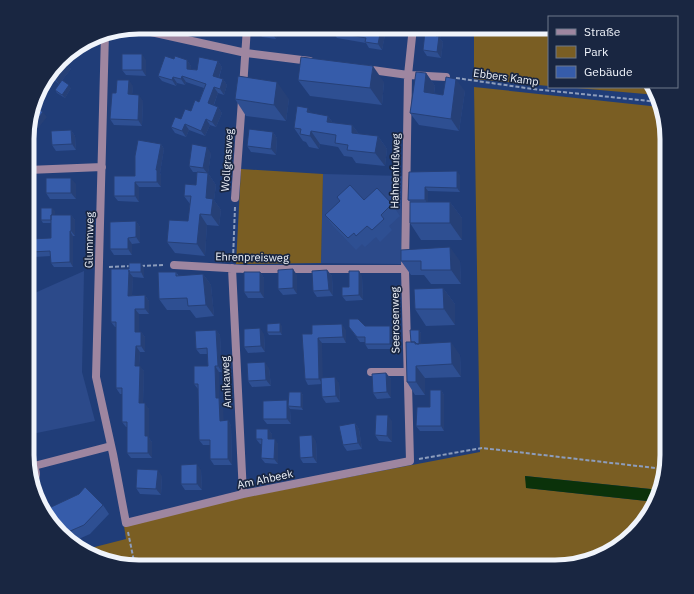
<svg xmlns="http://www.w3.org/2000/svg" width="694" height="594" viewBox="0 0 694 594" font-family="'IBM Plex Sans',sans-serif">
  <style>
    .built { fill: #2c4a8a }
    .green { fill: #7a5e23 }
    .water { fill: #0b320a }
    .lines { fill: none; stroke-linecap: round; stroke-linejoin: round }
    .path { stroke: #8d9dbc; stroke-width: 2; stroke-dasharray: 4 2; stroke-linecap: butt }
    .street { stroke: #9e86a0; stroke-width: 8 }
    .wall { fill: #2e4f92 }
    .shaded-wall { fill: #264077 }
    .building { fill: #365caa; stroke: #264077 }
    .labels { text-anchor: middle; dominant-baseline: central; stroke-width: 3.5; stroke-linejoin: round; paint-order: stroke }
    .street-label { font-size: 11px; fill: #f0f4fb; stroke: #192641 }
    .rim { fill: none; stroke: #f0f4fb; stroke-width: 5 }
  </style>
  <rect width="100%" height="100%" fill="#203d78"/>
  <!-- built -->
  <path class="built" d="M323 174 402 176 401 264 321 263Z
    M84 271 82 372 95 421 27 435 28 296Z"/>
  <!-- green -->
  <path class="green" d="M474 27H549V86L474 79Z
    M474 87 660 107 667 132V455L660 490 525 476 527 488 656 502 634 534 598 558 562 567H139L96 558 83 550 126 539 124 526 245 497 480 452Z
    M565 87H654L657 95Z
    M241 169 323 174 321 263 236 264Z"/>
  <!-- water -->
  <path class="water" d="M525 476 660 490 656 502 526 488Z"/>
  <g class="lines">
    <!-- path -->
    <path class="path" d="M456 78 533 89 659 102
      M233 259 235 207
      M141 266 164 265
      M109 267 130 266
      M419 459 482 448 664 469
      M128 532 135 566"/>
    <!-- street -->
    <path class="street" d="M133 28 246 53 310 61
      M105 33 96 377 113 454 126 523 243 494 410 461 405 269 408 75 413 27
      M365 69 408 75 446 77
      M243 88 247 27
      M28 170 102 167
      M235 198 242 100
      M174 265 245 269H405
      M232 268 243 494
      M371 372H406
      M27 461C36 466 39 475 32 483
      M34 466 111 446"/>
  </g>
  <!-- wall -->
  <path class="wall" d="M278 27 276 39 262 37 258 31Z
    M294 27H389L387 35H385L382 50 369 48 366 43 337 38 334 34 294 28Z
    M423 27H442L440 39 443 42 441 58 427 56 423 50 425 34 423 32Z
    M62 59 71 69 59 84 48 75Z
    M174 59 187 60 191 66V69L197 70 218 61 222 67 219 78 223 79 227 85 224 95 218 93 214 105 218 107 222 113 216 127 210 125 205 136 189 130 186 137 175 133 171 127 191 111 199 102 204 88 186 82 185 85 177 83 176 86 162 81 158 76Z
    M146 60V76L126 75 122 70Z
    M426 73 435 86 434 94 443 95 465 91 459 131 419 125 410 113Z
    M298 80 384 82 382 105 310 96Z
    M133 86 132 95 143 101 142 126 114 125 110 119 116 93Z
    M71 88 65 98 57 93 55 90Z
    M235 99H289L286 121 246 116Z
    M312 113 328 116 333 123 352 125 359 134 378 136 387 149 385 166 356 163 352 157 344 156 338 147 320 144 319 149 309 147 306 142 303 141 294 128Z
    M71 130 75 136 76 150 56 151 52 145Z
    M273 132 277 138 276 155 251 152 247 146Z
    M161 144 164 149 160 173 161 175V187H139V202L118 201 114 196 135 176Z
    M211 153 208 173 216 185 214 200 221 210 219 226 207 225 205 256 175 253 167 242 188 221 190 204 184 196 196 185 197 172H193L189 166Z
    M409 172 460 175V192L428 191V202H450L462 218V240H421L410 223V202L408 200Z
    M76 184V199H50L46 193Z
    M364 200 392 204 400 216 389 226 392 230 380 242 376 237 365 247 362 244 356 250 333 226 325 215Z
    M55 211V215H71L75 220V236H73V267H54L51 263V256L34 257 31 252 51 238V223H43L41 220Z
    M136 221 140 227V243L132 244V255H114L110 249Z
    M401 261H460L461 284H431L424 275H411Z
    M141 263 144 268V278L133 277 132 295H145L149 301V314H139V332H141L145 337V352H140L139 366 144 371 143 403 149 409V438L152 442V458H131L127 453V427H126L122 422V394H120L116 388V327H115L111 322 129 269Z
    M327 270 332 276 333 296 317 297 313 291Z
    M176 272 179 276 203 274 211 285 214 316 196 318 190 310H167L159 299Z
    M260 272 264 278V298H248L244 292Z
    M297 275V294L283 295 278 289Z
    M362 276 363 300 346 301 342 296 349 287Z
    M443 288 455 304V325L426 326 415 309Z
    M282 326V335H269L267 332Z
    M365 326 394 331V349H368L365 344V342H360L349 327Z
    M216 330 220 335 222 372H219V399L223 404V421L228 420 231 426 232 465H214L210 459V445H203L199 440 198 389 194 384 208 366 207 354H200L196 349Z
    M346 330V343H322V378L339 383 340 402 326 403 322 397V384L308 385 305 379 312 334Z
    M419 330 421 333V343L460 355 461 377 425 378V395H415L407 382 411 342Z
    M264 334 265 352 248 353 244 347Z
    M269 368 271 386 252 387 248 381Z
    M386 373 391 379V398L377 399 373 393Z
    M441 390 444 395V431H420L416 426 430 407Z
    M301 392 303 395V410L290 409 291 424H267L263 419 287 400 288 403Z
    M392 421V442L379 441 375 435Z
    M355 423 359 429 362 449 347 451 343 445Z
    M268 429 272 434V439L278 444V464L265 463 261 458 262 444H260L256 439Z
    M316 441 317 463H303L300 458Z
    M201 470 202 490H185L181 484Z
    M162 476 161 495 140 494 136 488Z
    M103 505 109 514 90 534 72 542 60 534Z"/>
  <!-- shaded-wall -->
  <path class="shaded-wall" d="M273 27H278L276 39 272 33Z
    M384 27H389L387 35 383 29Z
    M437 27H442L440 39 443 42 441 58 437 52 436 36Z
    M381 29 385 35 382 50 378 44Z
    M142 54 146 60V76L142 70Z
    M187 60 191 66V75L187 69Z
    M218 61 222 67 217 82 213 76Z
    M67 63 71 69 59 84 54 78Z
    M373 66 384 82 382 105 370 88Z
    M426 73 435 86 432 105 424 92Z
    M182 76 186 82 185 85 181 79Z
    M173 77 177 83 176 86 172 80Z
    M223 79 227 85 224 95 220 89Z
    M456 79 465 91 459 131 451 119Z
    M129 80 133 86 132 100 128 94Z
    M277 82 289 99 286 121 274 105Z
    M69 85 71 88 65 98 62 95Z
    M214 87 218 93 212 109 208 103Z
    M139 95 143 101 142 126 138 120Z
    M218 107 222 113 216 127 212 122Z
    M308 108 317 121 307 112Z
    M43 112 47 117 28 141V131Z
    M328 116 337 129 327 122Z
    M206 119 210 125 205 136 201 131Z
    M185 124 189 130 186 137 182 131Z
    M352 125 362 138 352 133Z
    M71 130 75 136 76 150 72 144Z
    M311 131 320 144 319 149 310 136Z
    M273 132 277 138 276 155 271 149Z
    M378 136 387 149 385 166 375 153Z
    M161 144 164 149 160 173 161 175V187L157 182 156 170Z
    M207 147 211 153 208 174 203 168Z
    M457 171 460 175V192L457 188Z
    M208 173 216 185 214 200 221 210 219 226 211 215 206 198Z
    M71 178 76 184V199L71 193Z
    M135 182 139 187V202L135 196Z
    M29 186 33 192 28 198V188Z
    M425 187 428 191V204L425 200Z
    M450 202 462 218V240L450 223Z
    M52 208 55 211V223L52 220Z
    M200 214 207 225 205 256 197 244Z
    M71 215 75 220V236L71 231Z
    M136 221 140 227V243L136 237Z
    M70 231 73 236V267L70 262Z
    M128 238 132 244V255L128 249Z
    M450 247 460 261 461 284 451 270Z
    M141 263 144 268V278L141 272Z
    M293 269 297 275V294L293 288Z
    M327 270 332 276 333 296 329 290Z
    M359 271 362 276 363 300 359 295Z
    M129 272 133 277 132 301 128 296Z
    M260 272 264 278V298L260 292Z
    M203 274 211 285 214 316 206 305Z
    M443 288 455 304V325L444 309Z
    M145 295 149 301V314L145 309Z
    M135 309 139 314V337L135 332Z
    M280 323 282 326V335L280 332Z
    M342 324 346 330V343L343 337Z
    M390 326 394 331V349L390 344Z
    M260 328 264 334 265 352 261 346Z
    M216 330 220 335 222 372 218 366Z
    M419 330 421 333V348L419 345Z
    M141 332 145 337V352L141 346Z
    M318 338 322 343 323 384 319 379Z
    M451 342 460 355 461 377 452 364Z
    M136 346 140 352 139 371 135 366Z
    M265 362 269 368 271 386 266 380Z
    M140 366 144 371 143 409 139 403Z
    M215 366 219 372V399L223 404 224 426 220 421 216 398Z
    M416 366 425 378V395L416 382Z
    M386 373 391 379V398L387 392Z
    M335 377 339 383 340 402 336 396Z
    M441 390 444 395V431L441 426Z
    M301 392 303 395V410L301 407Z
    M287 400 290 405 288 406 290 409 291 424 287 419Z
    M145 403 149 409V438L152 442V458L148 453 145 436Z
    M388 415 392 421V442L387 436Z
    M228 420 231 426 232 465 228 459Z
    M355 423 359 429 362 449 358 443Z
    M268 429 272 434V444L268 439Z
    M312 435 316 441 317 463 313 457Z
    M275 439 278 444V464L274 459Z
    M197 464 201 470 202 490 197 484Z
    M158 470 162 476 161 495 156 489Z"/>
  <!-- building -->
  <path class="building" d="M258 27H273L272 33 258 31Z
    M323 27H384L383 29H381L378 44 365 42 366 38 333 32V29Z
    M423 27H437L436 36H439L437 52 423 50 425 32H423Z
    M122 54H142V70H122Z
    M165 56 174 59 175 56 187 60V69L197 70 199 57 218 61 213 76 223 79 220 89 214 87 208 103 218 107 212 122 206 119 201 131 185 124 182 131 171 127 175 117 181 119 185 109 191 111 195 100 199 102 206 84 182 76 181 79 173 77 172 80 158 76Z
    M301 57 373 66 370 88 298 80Z
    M62 59 67 63 54 78 50 74Z
    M416 72 426 73 424 92 443 95 446 77 456 79 451 119 410 113Z
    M238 76 277 82 274 105 235 99Z
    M62 80 69 85 62 95 55 90Z
    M117 80H129L128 94 139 95 138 120 110 119 112 93H116Z
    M34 106 43 112 28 131V124Z
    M297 106 308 108 307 112 328 116 327 122 352 125V133L378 136 375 153 347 150 348 145 335 143 336 135 311 131 310 136 300 134 301 129 294 128Z
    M249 129 273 132 271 149 247 146Z
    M71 130 72 144 52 145 51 131Z
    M138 140 161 144 156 170H157V182H135V196H114V176H135V156Z
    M192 144 207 147 203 168 189 166Z
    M457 171V188L425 187V200H408L409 172Z
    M197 172 208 173 206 198 213 199 211 215 200 214 197 244 167 242 169 220 188 221 191 196H184L185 184 196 185Z
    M46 178H71V193H46Z
    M350 185 364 200 377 188 392 204 381 215 384 219 372 230 367 226 356 236 354 233 348 238 325 215 340 201 337 197Z
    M410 202H450V223H410Z
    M41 208H52V215H51V220H41Z
    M51 215H71V231H70V262L51 263 50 251 31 252 30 239 51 238Z
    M136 221V237L128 238V249H110V222Z
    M450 247 451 270H421V261H401V250Z
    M129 263H141V272H129V270L128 296 145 295V309H135V332H141V346H136L135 366H140L139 403H145V436H148V453H127V422H122V388H116V322H111V269H129Z
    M293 269V288L278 289V270Z
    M327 270 329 290 313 291 312 271Z
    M349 271H359V295L342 296V287H349Z
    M158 272H176V276L203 274 206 305 188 306 187 298 159 299Z
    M244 272H260V292H244Z
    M443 288 444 309H415L414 289Z
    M349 319H358L365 326H390V344H365V337H357L349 327Z
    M280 323V332H267V324Z
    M342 324 343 337 318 338 319 379H305L302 334H312V325Z
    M260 328 261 346 244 347V329Z
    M216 330 218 366H215L216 398H219L220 421 228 420V459H210V440H199L198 384H194V366H208L207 348 196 349 195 331Z
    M410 330H419V344H417L415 342H411Z
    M406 342H415V344L451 342 452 364 416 366V382H407Z
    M265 362 266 380 248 381 247 363Z
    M386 373 387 392 373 393 372 374Z
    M335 377 336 396 322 397 321 378Z
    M430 390H441V426H416L417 407H430Z
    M289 392H301V407L288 406Z
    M287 400V419H263V401Z
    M376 415H388L387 436 375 435Z
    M355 423 358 443 343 445 339 426Z
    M256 429H268V439H275L274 459 261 458 262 439H256Z
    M312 435 313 457 300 458 299 436Z
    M197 464V484H181V465Z
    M137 469 158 470 156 489 136 488Z
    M85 487 103 505 84 525 61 535 60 534 45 511H48L47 509 79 494Z"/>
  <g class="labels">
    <!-- street labels -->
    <g class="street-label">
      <text transform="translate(506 77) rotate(8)">Ebbers Kamp</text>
      <text transform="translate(227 160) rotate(-86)">Wollgrasweg</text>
      <text transform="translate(395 171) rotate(-89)">Hahnenfußweg</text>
      <text transform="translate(89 240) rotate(-89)">Glummweg</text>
      <text transform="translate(252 257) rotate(1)">Ehrenpreisweg</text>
      <text transform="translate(395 320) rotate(-91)">Seerosenweg</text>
      <text transform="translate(226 382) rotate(-93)">Arnikaweg</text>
      <text transform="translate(265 479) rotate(-12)">Am Ahbeek</text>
    </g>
  </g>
  <!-- crop -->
  <path d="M0 0H694V594H0ZM139 34H555A105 105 0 0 1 660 139V455A105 105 0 0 1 555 560H139A105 105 0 0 1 34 455V139A105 105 0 0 1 139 34Z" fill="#192641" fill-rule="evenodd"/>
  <path class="rim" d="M139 34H555A105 105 0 0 1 660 139V455A105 105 0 0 1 555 560H139A105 105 0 0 1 34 455V139A105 105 0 0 1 139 34Z"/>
  <!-- legend -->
  <rect x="548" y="16" width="130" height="72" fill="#192641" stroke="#6f788b"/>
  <rect x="556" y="29" width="20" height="6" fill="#9e86a0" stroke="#6f788b"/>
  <text x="584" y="36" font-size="12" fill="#f0f4fb">Straße</text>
  <rect x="556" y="46" width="20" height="12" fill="#7a5e23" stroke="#6f788b"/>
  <text x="584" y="56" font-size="12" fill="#f0f4fb">Park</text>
  <rect x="556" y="66" width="20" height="12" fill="#365caa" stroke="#6f788b"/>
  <text x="584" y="76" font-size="12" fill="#f0f4fb">Gebäude</text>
</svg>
